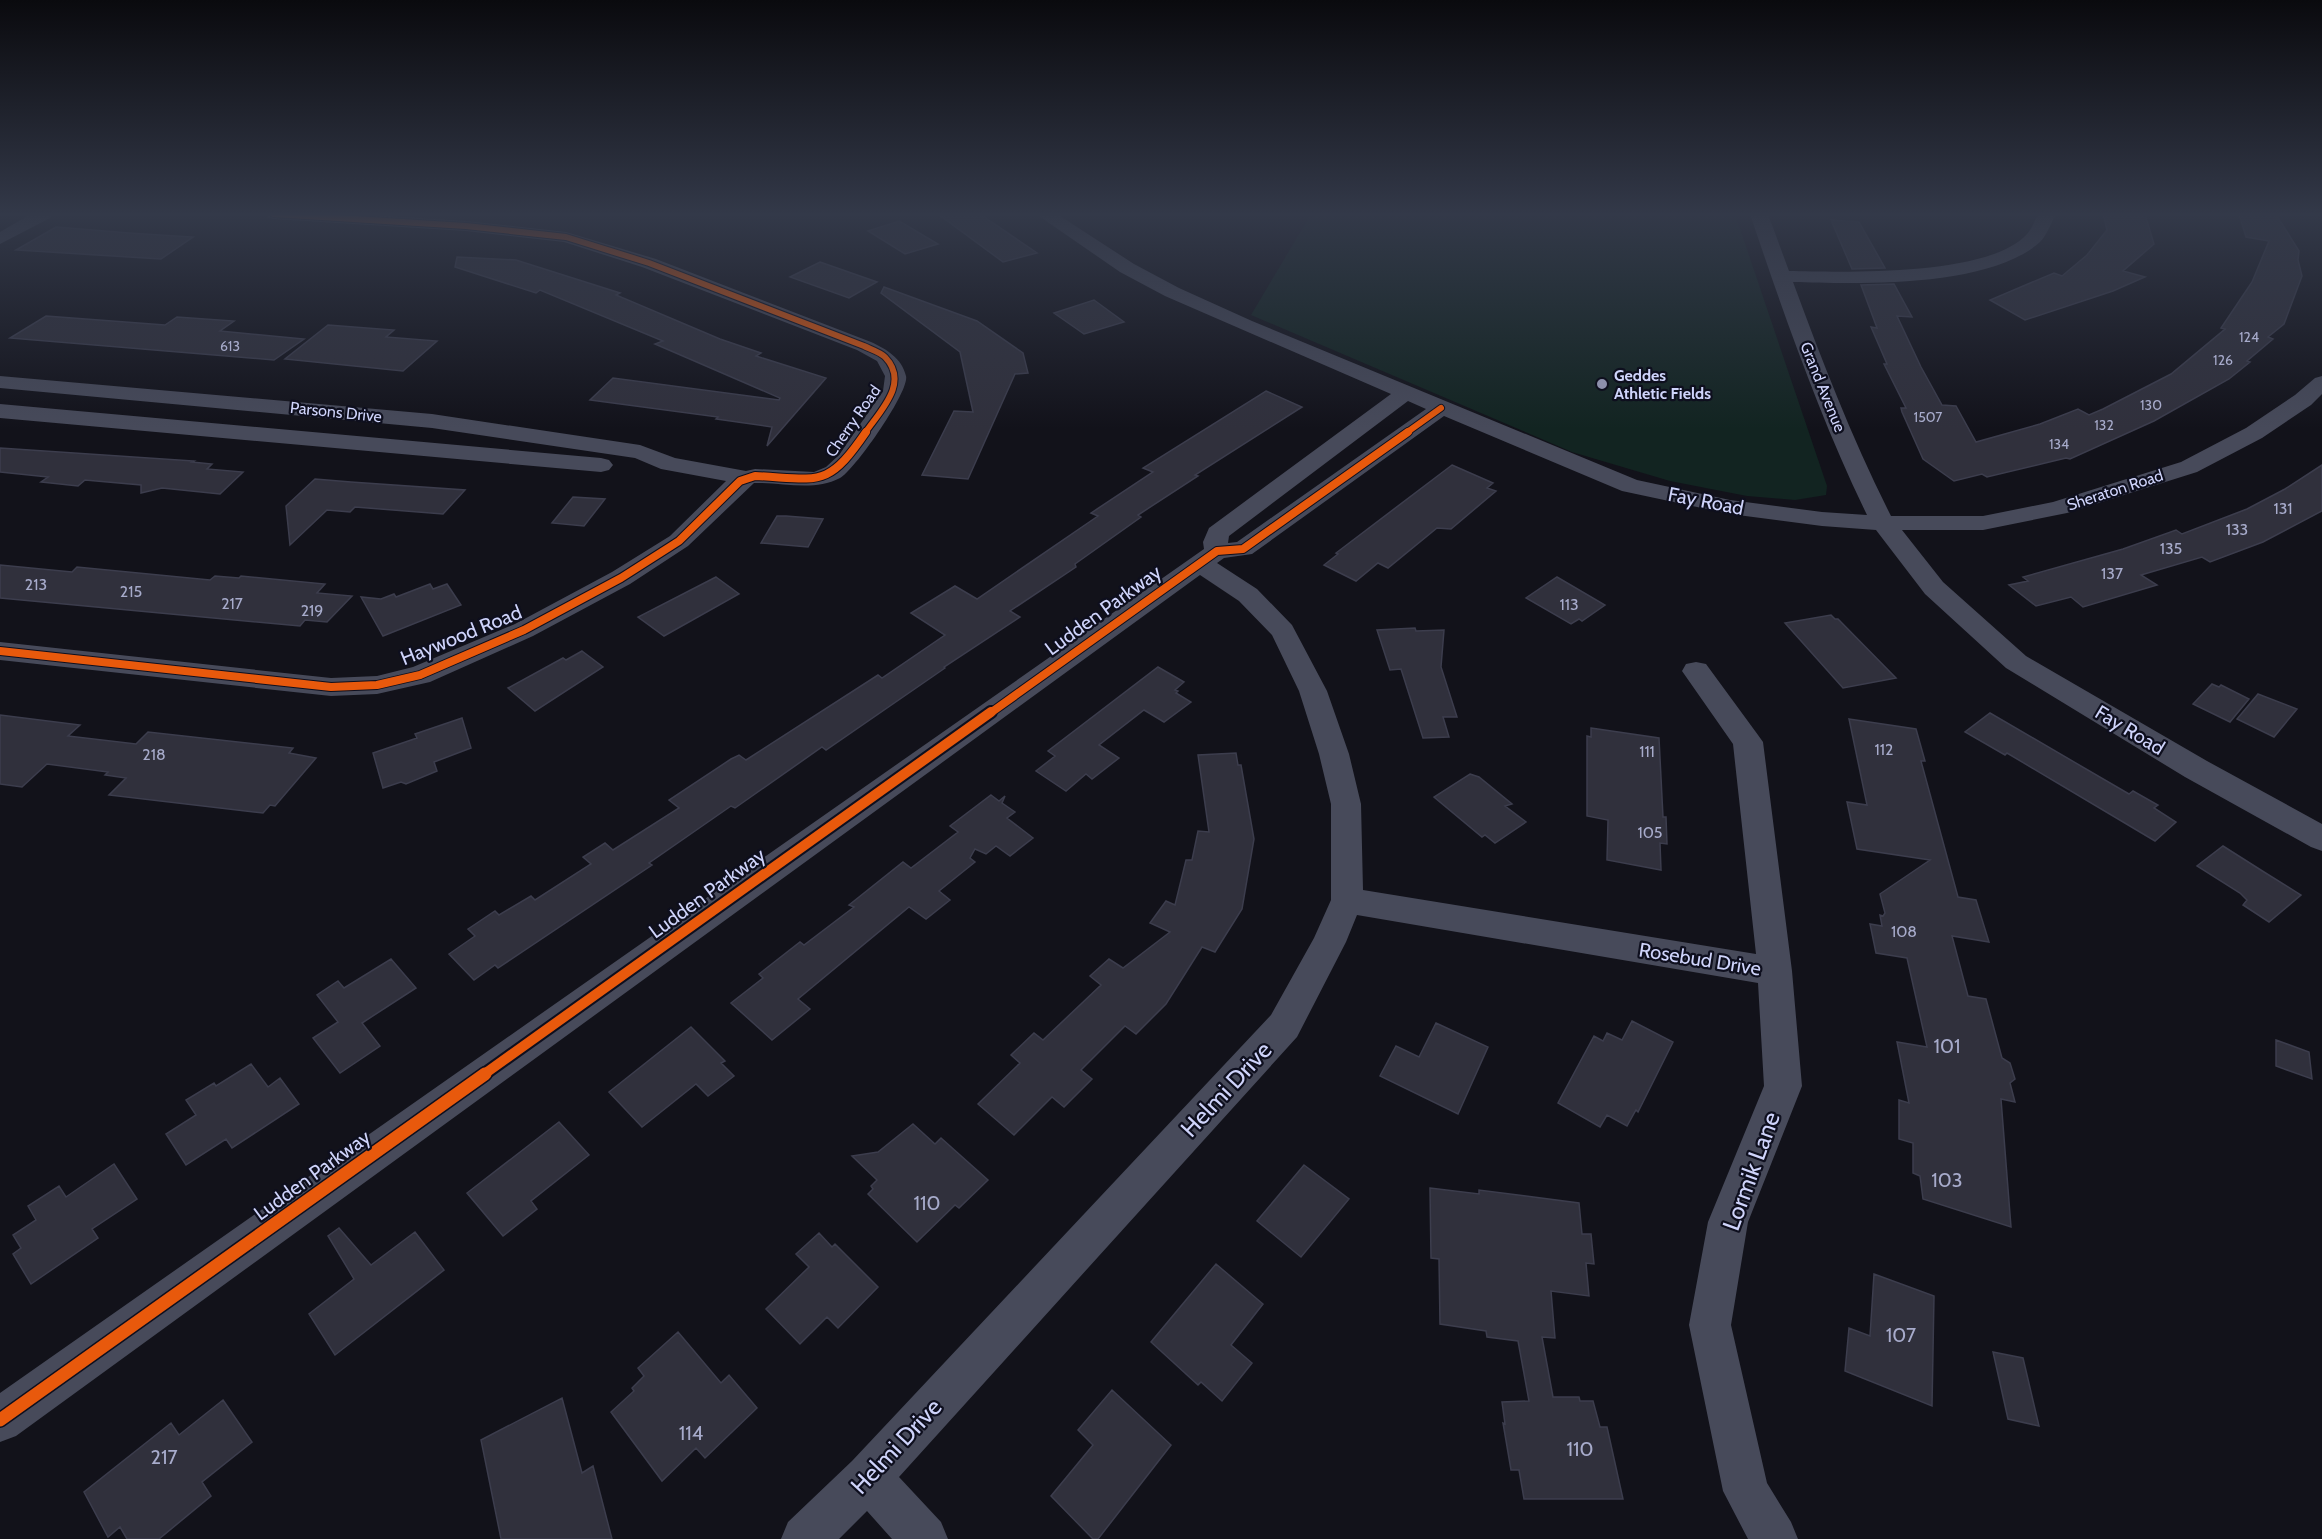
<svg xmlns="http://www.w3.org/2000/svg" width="2322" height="1539" viewBox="0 0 2322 1539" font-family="Cabin,sans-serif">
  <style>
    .green { fill: #122421 }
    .building { fill: #30303c; stroke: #3c3d4d; stroke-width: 1.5 }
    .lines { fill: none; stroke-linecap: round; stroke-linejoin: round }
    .minor { fill: #474a5a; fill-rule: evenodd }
    .cycleway-far3-casing { stroke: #0e0f1e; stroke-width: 8 }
    .cycleway-far2-casing { stroke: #0e0f1e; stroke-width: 10 }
    .cycleway-far1-casing { stroke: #0e0f1e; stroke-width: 14 }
    .cycleway-casing { stroke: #0e0f1e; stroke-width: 16 }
    .cycleway-far3 { stroke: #e8590c; stroke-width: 6 }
    .cycleway-far2 { stroke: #e8590c; stroke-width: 8 }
    .cycleway-far1 { stroke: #e8590c; stroke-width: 10 }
    .cycleway { stroke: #e8590c; stroke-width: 13 }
    .poi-dot { fill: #8d90ac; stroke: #0e0f1e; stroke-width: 2 }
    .labels { text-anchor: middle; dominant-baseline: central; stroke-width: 4.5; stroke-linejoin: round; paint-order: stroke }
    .far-number-label { font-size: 14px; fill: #a7abcb }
    .far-poi-label { font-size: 16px; font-weight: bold; fill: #cfd4fb; stroke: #0e0f1e; text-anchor: start }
    .far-street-label { font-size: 16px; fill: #cfd4fb; stroke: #0e0f1e }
    .number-label { font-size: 16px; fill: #a7abcb }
    .street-label { font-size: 20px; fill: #cfd4fb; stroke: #0e0f1e }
    .near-number-label { font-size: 20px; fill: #a7abcb }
    .near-street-label { font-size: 24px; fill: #cfd4fb; stroke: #0e0f1e }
  </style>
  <rect width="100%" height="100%" fill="#12121a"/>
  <!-- green -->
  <path class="green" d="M1311 214H1735L1827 486 1826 495 1795 500 1747 496 1670 481 1572 452 1251 315Z"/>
  <!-- building -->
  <path class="building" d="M938 214H980L1037 253 1003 262Z
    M2103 214H2145L2154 244 2123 271 2145 277 2113 291 2025 320 1990 300 2054 273 2062 276 2087 255 2107 230Z
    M2239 214H2276L2299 251 2298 260 2302 276 2284 324 2268 337 2273 339 2247 361 2250 362 2229 379 2154 421 2070 459 2066 458 1987 477 1982 474 1954 481 1923 459 1902 412 1901 408H1906L1884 364H1887L1871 327 1877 328 1861 285 1894 284 1912 317 1897 316 1921 367 1942 405 1956 406 1976 442 2040 424 2078 409 2089 415 2103 409 2171 374 2225 329 2221 328 2252 282 2269 241 2246 237Z
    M1831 220 1859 222 1885 268 1852 269Z
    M899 221 938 244 905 254 868 231Z
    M56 227 129 233 193 237 161 259 16 250Z
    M457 257 516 260 620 293 616 295 720 339 761 353 756 356 826 378 767 446 772 427 716 419 718 417 590 400 613 378 779 400 780 398 655 344 663 341 540 290 536 293 455 267Z
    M820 262 877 282 849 298 790 277Z
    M884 287 977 321 1023 353 1028 373 1015 374 968 479 922 475 954 411 973 412 960 352 881 293Z
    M1094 300 1124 322 1084 334 1054 313Z
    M46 316 165 325 177 317 234 321 220 331 304 339 274 360 10 338Z
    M328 325 394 330 386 337 437 341 403 371 285 359Z
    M1266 391 1302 407 1195 475 1198 476 1138 515 1141 517 1075 564 1076 567 1010 611 1020 617 944 667 945 668 826 750 822 747 735 808 731 806 649 863 652 865 498 968 495 965 474 980 449 954 475 936 468 929 495 911 499 915 531 896 535 900 591 864 583 857 605 843 613 850 679 808 669 800 731 759 739 755 746 760 878 675 882 678 945 635 911 613 955 586 977 599 1098 516 1091 513 1153 472 1143 468Z
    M0 448 194 461 192 462 212 464 207 469 243 472 220 494 162 488 141 493V485L85 480 78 486 41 482 48 477 0 472Z
    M1452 465 1493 483 1487 488 1496 491 1451 529 1437 528 1388 568 1378 563 1356 581 1324 565 1338 554 1336 553Z
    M2322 465V511L2263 542 2210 562 2202 557 2141 575 2157 585 2083 607 2071 597 2036 606 2009 585 2028 581 2023 577 2123 549 2176 530 2182 534 2247 509 2285 489Z
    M315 479 351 482 465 490 443 514 355 507 350 512 327 510 290 545 286 506Z
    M573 497 605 499 584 526 552 523Z
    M777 516H786L823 519 808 547 761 543Z
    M0 565 72 572 77 567 210 580 215 576 239 578 241 576 325 584 317 593 352 596 327 622 305 620 300 626 0 598Z
    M716 577 739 594 664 636 638 617Z
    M1557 577 1605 605 1582 621 1579 619 1571 624 1526 598Z
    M430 584 433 589 447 584 461 605 383 636 361 597 381 599 394 594 396 597Z
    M1831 615 1835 619H1838L1896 678 1843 688 1785 623Z
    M1415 628 1416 631 1444 630 1441 667 1457 717H1443L1449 737 1423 738 1401 669 1390 670 1377 630Z
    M582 651 603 667 535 711 508 688 563 658 566 660Z
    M1158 667 1184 682 1175 690 1178 691 1176 693 1191 702 1164 722 1144 710 1099 745 1119 758 1092 779 1086 774 1066 791 1036 771 1055 756 1048 751Z
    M2212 684 2219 687 2221 685 2249 699 2230 722 2193 704Z
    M2258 694 2297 709 2274 737 2237 719Z
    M1990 713 2129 794 2133 791 2158 805 2154 808 2176 822 2155 841 2007 753 2005 755 1965 732Z
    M0 715 80 725 68 736 136 744 148 732 293 748 289 753 316 758 275 806 270 805 263 813 109 795 126 778 105 775 108 772 47 764 22 787 0 784Z
    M462 718 471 748 434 762 437 771 406 784 401 782 383 788 373 753 417 738 415 734Z
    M1849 719 1916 729 1925 761H1921L1958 897 1976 900 1989 942 1952 936 1968 996 1986 999 2002 1058 2010 1063 2015 1079 2010 1083 2015 1102 2001 1099 2011 1227 1923 1199 1920 1176 1913 1173V1143L1899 1139V1100L1909 1103 1897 1042 1927 1047 1907 958 1876 953 1870 924 1882 926 1880 915 1883 916 1885 913 1880 894 1930 860 1857 849 1847 802 1867 805Z
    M1591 728 1659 738 1663 817H1666L1667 844 1660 843 1661 870 1607 860 1608 820 1587 816V736L1591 737Z
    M1236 753 1238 765H1241L1254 839 1242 909 1215 952 1202 947 1166 1004 1136 1034 1125 1026 1081 1070 1092 1079 1064 1107 1052 1097 1014 1135 978 1104 1020 1063 1011 1055 1034 1033 1043 1040 1101 985 1090 976 1109 959 1123 968 1170 932 1150 923 1166 901 1175 905 1186 860H1192L1198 831 1209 832 1198 755Z
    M1470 774 1479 777 1512 804 1505 806 1526 822 1495 843 1485 835 1482 837 1434 797Z
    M991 795 999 801 1005 796 1002 803 1015 812 1007 818 1033 838 1010 856 996 846 986 854 975 849 970 858 975 862 939 891 950 900 926 919 909 907 798 999 810 1009 772 1040 731 1003 763 978 759 974 800 942 804 945 854 907 849 905 903 862 911 868 958 832 950 826Z
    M2223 846 2264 872 2301 895 2269 922 2243 905 2247 900 2240 893 2197 866Z
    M391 959 416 988 362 1023 380 1046 340 1073 313 1038 338 1022 317 995 338 981 344 988Z
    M1632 1021 1673 1042 1638 1112 1636 1110 1627 1126 1607 1115 1600 1127 1558 1103 1594 1036 1603 1041 1607 1033 1622 1040Z
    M1436 1023 1488 1047 1458 1114 1380 1076 1396 1046 1419 1057Z
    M691 1027 725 1061 721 1063 734 1076 708 1096 696 1084 642 1127 609 1092Z
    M2276 1040 2309 1052 2312 1079 2276 1066Z
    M251 1064 268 1087 280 1078 299 1104 232 1148 226 1139 186 1165 166 1134 196 1115 186 1100 214 1083 216 1086Z
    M559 1122 589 1155 531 1201 537 1209 503 1236 467 1193Z
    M913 1124 935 1144 941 1138 988 1180 959 1208 955 1205 917 1242 868 1194 873 1189 871 1186 877 1180 852 1156 878 1152Z
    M114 1164 137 1199 92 1229 98 1238 31 1284 13 1254 21 1248 13 1235 36 1220 28 1206 59 1186 66 1197Z
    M1304 1165 1349 1199 1301 1257 1257 1221Z
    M1430 1188 1479 1194V1190L1579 1203 1582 1234H1591L1594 1264 1586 1263 1589 1296 1551 1291 1555 1338 1542 1337 1553 1397H1579L1580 1401H1593L1600 1427H1607L1623 1499H1524L1519 1470H1511L1503 1423 1505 1424 1502 1402 1529 1401 1518 1341 1487 1337 1486 1331 1440 1324 1439 1259 1431 1258Z
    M339 1228 371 1265 415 1232 444 1270 335 1355 309 1314 354 1279 328 1236Z
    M819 1233 832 1247 835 1244 878 1287 838 1328 827 1317 800 1344 766 1309 809 1267 796 1254Z
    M1216 1264 1263 1304 1231 1345 1252 1363 1222 1401 1201 1382 1198 1385 1151 1342Z
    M1874 1274 1934 1296 1932 1406 1845 1371 1849 1328 1870 1336Z
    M678 1332 721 1383 729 1375 757 1408 705 1458 696 1448 662 1481 611 1412 634 1391 632 1388 644 1376 638 1368Z
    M1993 1352 2023 1358 2039 1426 2008 1419Z
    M1112 1390 1171 1445 1098 1539H1093L1051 1496 1093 1445 1078 1430Z
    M562 1398 582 1473 593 1466 612 1539H501L481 1440Z
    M223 1400 252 1442 202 1482 211 1496 159 1539H127L120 1527 108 1537 84 1492 171 1423 179 1435Z"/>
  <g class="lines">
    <!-- minor -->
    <path class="minor" d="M31 214H53L50 218 0 244V232Z
      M265 214H357L466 221 566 232 656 259 871 342C886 349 902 358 906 376 910 391 854 471 840 478 813 492 783 482 754 483L688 546 630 584 533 636 430 682 377 694 331 696 0 660V642L331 678 377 676 413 667 515 624 612 572 670 536 726 481 661 469 635 458 432 428 0 388V376L432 414 640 445 675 458 746 471 755 469 814 472 826 467 839 455 883 391 885 376 877 361 857 350 642 267 564 242 466 231 274 219 268 218Z
      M1036 214H1057L1134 264 1179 288 1252 321 1637 480 1730 500 1822 512 1867 515C1820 418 1784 315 1750 214H1768L1789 271C1844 272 1988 277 2027 234 2032 229 2035 220 2038 214H2056C2051 223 2047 235 2040 242 1989 288 1859 284 1793 282 1822 361 1853 441 1891 516H1983L2053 502 2181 462 2246 428 2295 395 2315 378 2322 376V394L2311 405 2262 438 2197 472 2067 513 1983 530H1902L1943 582 2026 656 2207 761 2322 824V851L2311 847 2185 777 2006 668 1925 594 1876 530 1822 526 1730 514 1622 491 1444 416 1252 554 1224 558 1217 563 1257 589 1292 625 1327 691 1349 754 1361 804 1363 890 1756 954 1733 744 1682 671 1686 664 1696 662 1706 664 1758 735 1763 742 1792 971 1802 1086 1748 1222 1731 1325 1767 1483 1791 1522 1798 1539H1748L1723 1491 1689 1325 1708 1222 1764 1086 1758 983 1357 915 1346 942 1297 1037 899 1477 941 1522 948 1539H892L867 1511 839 1539H781L788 1522 852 1461 1271 1015 1314 938 1331 900V804L1319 754 1299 691 1272 635 1239 601 1200 575 16 1436 0 1442V1393L1204 549 1203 542 1209 528 1391 394 1165 296 1120 272ZM1408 401 1426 409 1237 542 1228 543 1229 536Z
      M0 404 601 458 609 460 613 465 609 470 601 472 0 418Z"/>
    <defs>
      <path id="cycleway-far3" d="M274 214 466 226 566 237 649 263 864 346C870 349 880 352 885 357 910 383 880 411 865 433
        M1406 433 1441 408"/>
      <path id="cycleway-far2" d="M0 651 331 687 377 685 420 675 524 630 621 578 679 541 740 481 755 476C820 479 827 489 866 432
        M989 714 1217 551 1243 549 1408 432"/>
      <path id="cycleway-far1" d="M483 1075 991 712"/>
      <path id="cycleway" d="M0 1420 485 1074"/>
    </defs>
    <!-- cycleway-far3 casing -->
    <use href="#cycleway-far3" class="cycleway-far3-casing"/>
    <!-- cycleway-far2 casing -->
    <use href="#cycleway-far2" class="cycleway-far2-casing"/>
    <!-- cycleway-far1 casing -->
    <use href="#cycleway-far1" class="cycleway-far1-casing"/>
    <!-- cycleway casing -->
    <use href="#cycleway" class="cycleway-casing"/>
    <!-- cycleway-far3 -->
    <use href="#cycleway-far3" class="cycleway-far3"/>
    <!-- cycleway-far2 -->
    <use href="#cycleway-far2" class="cycleway-far2"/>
    <!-- cycleway-far1 -->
    <use href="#cycleway-far1" class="cycleway-far1"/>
    <!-- cycleway -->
    <use href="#cycleway" class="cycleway"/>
  </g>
  <!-- sky -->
  <linearGradient id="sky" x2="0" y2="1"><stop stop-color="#0a0a0e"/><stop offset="0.5" stop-color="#333949"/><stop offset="1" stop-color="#333949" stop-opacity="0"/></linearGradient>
  <rect width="2322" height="429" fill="url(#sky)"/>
  <!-- markers -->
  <circle class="poi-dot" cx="1602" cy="384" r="6"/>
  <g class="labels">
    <!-- far-number labels -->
    <g class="far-number-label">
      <text x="2249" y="337">124</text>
      <text x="230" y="346">613</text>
      <text x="2223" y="360">126</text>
      <text x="2151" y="405">130</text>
      <text x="1928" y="417">1507</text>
      <text x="2104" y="425">132</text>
      <text x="2059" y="444">134</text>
    </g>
    <!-- far-poi labels -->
    <g class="far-poi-label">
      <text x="1614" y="375">Geddes<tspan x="1614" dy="18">Athletic Fields</tspan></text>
    </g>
    <!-- far-street labels -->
    <g class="far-street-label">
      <text transform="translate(1823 387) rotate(68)">Grand Avenue</text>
      <text transform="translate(336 412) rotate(6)">Parsons Drive</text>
      <text transform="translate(853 421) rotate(-55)">Cherry Road</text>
      <text transform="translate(2115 490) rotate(-18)">Sheraton Road</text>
    </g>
    <!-- number labels -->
    <g class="number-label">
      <text x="2283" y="508">131</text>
      <text x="2237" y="529">133</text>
      <text x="2171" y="548">135</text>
      <text x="2112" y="573">137</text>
      <text x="36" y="584">213</text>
      <text x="131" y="591">215</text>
      <text x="232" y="603">217</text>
      <text x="1569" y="604">113</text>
      <text x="312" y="610">219</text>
      <text x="1884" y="749">112</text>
      <text x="1647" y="751">111</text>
      <text x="154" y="754">218</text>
      <text x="1650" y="832">105</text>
      <text x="1904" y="931">108</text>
    </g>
    <!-- street labels -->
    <g class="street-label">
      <text transform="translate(1706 501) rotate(11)">Fay Road</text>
      <text transform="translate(1103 610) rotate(-36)">Ludden Parkway</text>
      <text transform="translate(461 635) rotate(-22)">Haywood Road</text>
      <text transform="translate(2130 730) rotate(31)">Fay Road</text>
      <text transform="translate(707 893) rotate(-36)">Ludden Parkway</text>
      <text transform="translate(1700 959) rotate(9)">Rosebud Drive</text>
      <text transform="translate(312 1175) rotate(-36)">Ludden Parkway</text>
    </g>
    <!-- near-number labels -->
    <g class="near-number-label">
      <text x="1947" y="1046">101</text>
      <text x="1947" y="1180">103</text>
      <text x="927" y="1203">110</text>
      <text x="1901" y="1335">107</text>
      <text x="691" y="1433">114</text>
      <text x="1580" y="1449">110</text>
      <text x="164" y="1457">217</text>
    </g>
    <!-- near-street labels -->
    <g class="near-street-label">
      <text transform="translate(1226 1089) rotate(-47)">Helmi Drive</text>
      <text transform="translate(1751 1171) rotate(-70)">Lormik Lane</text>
      <text transform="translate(896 1446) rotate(-47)">Helmi Drive</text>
    </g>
  </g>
</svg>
